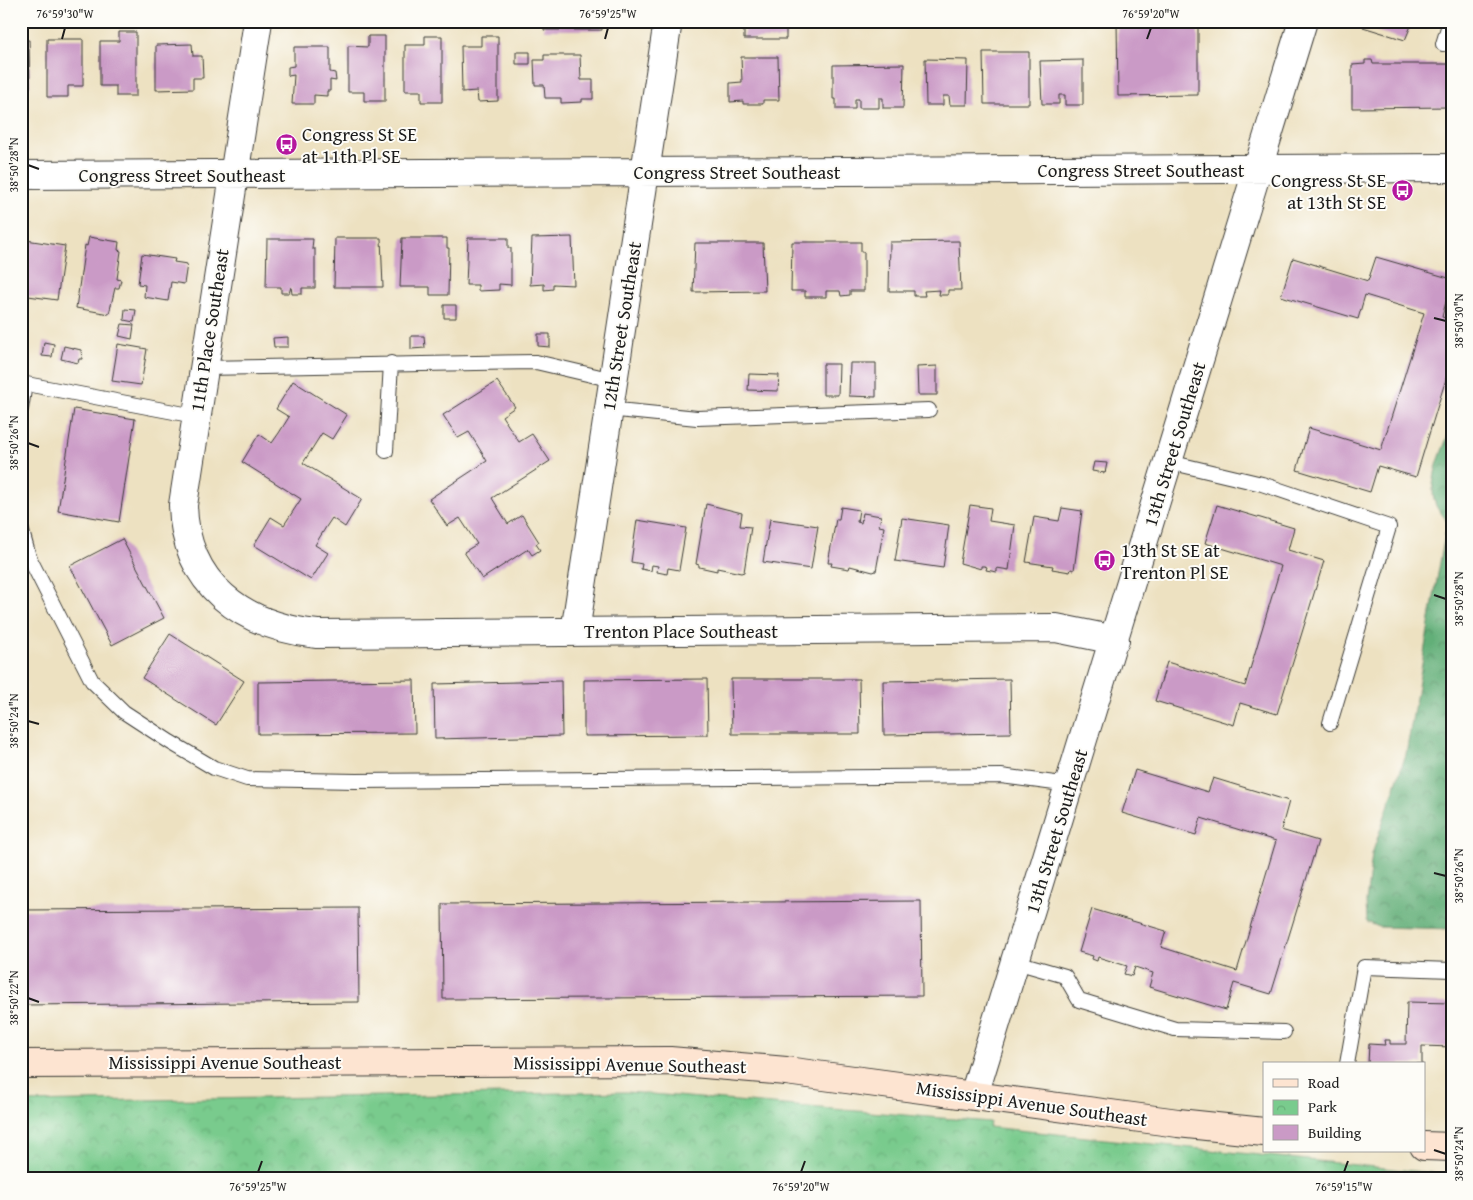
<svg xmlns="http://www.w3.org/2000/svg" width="1473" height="1200" viewBox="0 0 1473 1200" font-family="'Gentium Book Plus',serif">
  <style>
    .forest { fill: url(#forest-crowns); stroke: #3f664a }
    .park { fill: url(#park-crowns); stroke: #4a7454 }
    .building { fill: #ca9ac6 }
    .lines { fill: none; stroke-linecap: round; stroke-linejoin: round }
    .service-casing { stroke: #3b3a35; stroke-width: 16 }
    .minor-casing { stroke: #3b3a35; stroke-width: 30 }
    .secondary-casing { stroke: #3b3a35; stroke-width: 30 }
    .service { stroke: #fff; stroke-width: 14 }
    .minor { stroke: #fff; stroke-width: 28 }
    .secondary { stroke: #fde4d1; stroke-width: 28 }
    .ticks { fill: none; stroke: #1c1c1c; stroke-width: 2 }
    .labels { text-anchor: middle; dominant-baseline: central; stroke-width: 4; stroke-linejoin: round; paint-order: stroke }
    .poi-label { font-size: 19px; fill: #1c1c1c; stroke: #fdfcf7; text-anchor: start }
    .street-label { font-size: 19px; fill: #1c1c1c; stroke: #fdfcf7 }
    .neatline { fill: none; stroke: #1c1c1c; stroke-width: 2 }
    .ticks-label { font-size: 12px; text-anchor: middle; fill: #1c1c1c }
  </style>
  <defs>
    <pattern id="forest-crowns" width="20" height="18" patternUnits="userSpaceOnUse" patternTransform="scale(1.25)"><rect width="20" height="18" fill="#62af78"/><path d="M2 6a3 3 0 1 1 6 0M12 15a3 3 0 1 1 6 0" fill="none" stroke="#508e62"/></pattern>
    <pattern id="park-crowns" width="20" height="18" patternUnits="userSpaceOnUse" patternTransform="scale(1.25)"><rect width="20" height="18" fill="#79cb8d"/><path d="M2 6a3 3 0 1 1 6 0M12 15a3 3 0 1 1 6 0" fill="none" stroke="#68ae79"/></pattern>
  </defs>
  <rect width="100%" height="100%" fill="#fdfcf7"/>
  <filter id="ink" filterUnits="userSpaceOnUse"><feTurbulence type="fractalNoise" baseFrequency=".02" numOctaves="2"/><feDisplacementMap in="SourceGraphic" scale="10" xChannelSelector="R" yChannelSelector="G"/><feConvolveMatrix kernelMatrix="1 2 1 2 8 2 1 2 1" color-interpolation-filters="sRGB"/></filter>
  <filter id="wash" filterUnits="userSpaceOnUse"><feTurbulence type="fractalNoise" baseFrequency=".0096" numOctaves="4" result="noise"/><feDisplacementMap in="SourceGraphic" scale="20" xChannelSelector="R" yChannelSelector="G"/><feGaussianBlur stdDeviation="1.12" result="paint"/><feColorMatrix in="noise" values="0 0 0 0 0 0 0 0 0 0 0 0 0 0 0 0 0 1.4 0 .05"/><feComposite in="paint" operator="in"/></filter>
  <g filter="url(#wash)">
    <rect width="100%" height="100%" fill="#ede1c1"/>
    <!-- forest -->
    <path class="forest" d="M1452 425V929L1379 927 1367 922 1366 902 1372 854 1406 754 1447 523C1445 515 1437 511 1435 503 1427 479 1444 448 1452 425Z"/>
    <!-- park -->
    <path class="park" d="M627 1092 990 1122 989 1127 1452 1175V1179H21V1102Z"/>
    <g id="blocks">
      <!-- building -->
      <path class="building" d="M544 21H602V30H544Z
        M744 21H786V39H744Z
        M1117 21H1198V95L1118 96Z
        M1365 21H1413L1405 40 1363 27Z
        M119 32H136V96H116V86H100V41H119Z
        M368 36H385V101H364V92H348V46L368 47Z
        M425 36H442V102H421V91H405V45H425Z
        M481 36H498V101L478 102 477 91 462 92 461 46H481Z
        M47 39H83V86H68V97H47Z
        M21 40H29L30 87H21Z
        M192 44 193 56H202L203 78H193V89L156 90V45Z
        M294 47H330V72L335 73 336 81 330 80V91H327V96L314 95V104H292L294 75 288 76V67L294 66Z
        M516 52H530V64H516Z
        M983 52H1029V104H984Z
        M544 55H580L581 80H593V99H582V102L561 103V98H545L544 85H535L534 60H544Z
        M741 57H778L779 100H763V104H743V101L730 102V83L742 82Z
        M925 59 968 60 967 105H950L949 96H943V105H926Z
        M1083 60V105H1065V95H1059V104H1042L1040 61Z
        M1365 60H1372L1373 64H1452V107L1352 108V65L1365 64Z
        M904 64 903 108H883V98H879V108H859V99H855V109H836V99H833V65Z
        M89 237 119 242 118 250 121 251 117 279 121 280 119 288H115L109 314 76 308 85 245 87 246Z
        M572 237 574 285 553 284V289L544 290V284L530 285 532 238Z
        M335 238H381L383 287H334Z
        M402 238H447V248H449L448 295H430V287H400Z
        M468 238H508V248H511V285L499 284V290L478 291V285H466Z
        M267 239H313L312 249H315V288H302V294H292L291 287 289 293H281V287H266Z
        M26 240 65 246 57 300 21 295V273Z
        M959 241 961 290H948V295H939L940 290 924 291 925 296H914V291H889L890 242Z
        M792 242H861V252H864V291H850V295L841 296 840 291H826V297H805V291H791Z
        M695 243H763L765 291 693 292Z
        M142 254 175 259 174 262 187 264 184 284 171 282 168 301 144 297 145 285 138 284Z
        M1376 257 1452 279 1442 317 1452 320V359L1416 477 1378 466 1370 492 1297 470 1309 428 1381 450 1424 313 1365 295 1358 319 1281 296 1293 258 1368 281Z
        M444 305H456V318H444Z
        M125 309 136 310 134 322 124 320Z
        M122 324 134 325 132 339 119 336Z
        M538 334H550V347L538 346Z
        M411 336H424L425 348 411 349Z
        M288 337V347H274L273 338Z
        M44 342 54 344 52 357 42 356Z
        M118 344 147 349 141 385 112 381Z
        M64 346 81 350 82 359H79L78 363 61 359Z
        M850 363H876V397L849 396Z
        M823 364H839L838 395H823Z
        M937 366V395H918L917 367Z
        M749 374 779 375 778 391 748 390Z
        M293 381 347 415 332 439 322 433 303 463 362 499 345 527 332 518 326 527 315 545 328 553 311 580 254 545 271 517 284 525 301 499 242 462 259 434 272 443 279 433 289 417 276 409Z
        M497 381 515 407 502 416 519 442 532 434 550 461 492 498 508 524 522 515 539 542 536 544 540 550 532 555 528 549 482 579 464 552 477 544 460 518 447 526 429 499 487 461 469 432 458 438 443 415Z
        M74 409 135 419 119 522 58 511Z
        M1094 462 1107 463 1105 473 1092 471Z
        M706 504 742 513 740 526 751 527 744 572 741 573 717 568V571L699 567V565L696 564Z
        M970 505 991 508 989 521 1015 525 1009 570 997 568V572L986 570 987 567 984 566H981V569L960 563Z
        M1217 505 1294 528 1288 550 1324 561 1277 714 1240 703 1234 725 1155 701 1167 662 1245 686 1281 566 1205 543Z
        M841 507 859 510 857 522 861 523 863 513 881 516 879 526 884 527 876 571 873 572 850 566 849 569 831 566 832 563H828L836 519H839Z
        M1062 508 1082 511 1074 570 1071 569 1070 572 1052 569 1053 566 1026 562 1034 517 1059 521Z
        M902 518 949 525 943 568 895 561Z
        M770 519 818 526 811 569 763 562Z
        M637 520 686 528 679 570 668 568 667 574 657 572 658 566 652 565 651 571 641 569 642 564 631 562Z
        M122 539 164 618 112 645 70 566Z
        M170 634 244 681 216 725 142 678Z
        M707 679 708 735 584 736V680Z
        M731 679H859L860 734H732Z
        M1010 679 1011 733 884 735 883 681Z
        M414 680 415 733 258 734V682Z
        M561 681 562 736 435 739 434 684Z
        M1135 770 1208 792 1213 778 1289 801 1281 830 1318 841 1271 994 1234 983 1226 1010 1149 987 1153 973 1135 967 1132 976 1124 974 1127 966 1098 957 1097 961 1092 959 1093 956 1079 952 1092 909 1166 931 1161 947 1237 971 1276 841 1201 818 1196 835 1122 813Z
        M921 901 922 996 443 999 442 904Z
        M358 908 359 1002 21 1005V910Z
        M1407 1002 1452 1003V1047L1422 1046V1064H1368L1369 1044 1385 1045 1384 1040H1390V1044H1406Z"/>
    </g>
  </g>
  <g filter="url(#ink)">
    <use href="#blocks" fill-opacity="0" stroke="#3b3a35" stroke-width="1"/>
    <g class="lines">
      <defs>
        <path id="service" d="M1443 44 1450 21
          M203 368 536 362 613 380
          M21 383 195 416
          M21 409 25 384
          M608 409 697 418 929 410
          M386 451 391 363
          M1169 462 1262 484 1389 527 1330 723
          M21 528 29 557 92 681 124 712 170 742 214 768 247 779 356 781 1001 776 1070 785
          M1016 962 1065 976 1079 1000 1175 1029 1284 1032
          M1347 1064 1364 967 1452 970"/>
        <path id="minor" d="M258 21 183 505C185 585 243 626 317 634L1056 628 1115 640
          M21 175 1452 168
          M575 632 668 21
          M974 1095 1303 21"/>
        <path id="secondary" d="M21 1064 670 1061 786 1071 1178 1123 1264 1132
          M1424 1146 1452 1147"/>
      </defs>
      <!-- service casing -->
      <use href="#service" class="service-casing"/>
      <!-- minor casing -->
      <use href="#minor" class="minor-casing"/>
      <!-- secondary casing -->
      <use href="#secondary" class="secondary-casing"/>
      <!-- service -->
      <use href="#service" class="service"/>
      <!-- minor -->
      <use href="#minor" class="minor"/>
      <!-- secondary -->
      <use href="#secondary" class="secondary"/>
    </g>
  </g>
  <!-- ticks -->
  <path class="ticks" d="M62 39 65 28M605 39 608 28M1147 39 1151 28M28 165 39 169M1434 318 1446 321M28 443 39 447M1434 595 1446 599M28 721 39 724M1434 873 1446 876M28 998 39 1002M1434 1150 1446 1154M258 1172 262 1161M801 1172 805 1161M1344 1172 1348 1161"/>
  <!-- icons -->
  <defs>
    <symbol id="bus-disc" viewBox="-11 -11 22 22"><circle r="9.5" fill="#b5179e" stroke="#fdfcf7"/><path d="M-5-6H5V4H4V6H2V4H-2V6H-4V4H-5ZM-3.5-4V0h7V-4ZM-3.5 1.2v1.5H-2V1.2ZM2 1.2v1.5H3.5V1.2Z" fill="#fff"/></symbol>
  </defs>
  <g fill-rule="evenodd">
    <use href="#bus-disc" x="274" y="132" width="25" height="25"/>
    <use href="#bus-disc" x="1390" y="178" width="25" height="25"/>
    <use href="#bus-disc" x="1092" y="548" width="25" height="25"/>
  </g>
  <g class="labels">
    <!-- poi labels -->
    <g class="poi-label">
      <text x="302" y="134">Congress St SE<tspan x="302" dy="22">at 11th Pl SE</tspan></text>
      <text x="1386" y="180" text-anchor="end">Congress St SE<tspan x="1386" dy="22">at 13th St SE</tspan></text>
      <text x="1121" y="550">13th St SE at<tspan x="1121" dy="22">Trenton Pl SE</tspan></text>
    </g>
    <!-- street labels -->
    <g class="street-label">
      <text x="1141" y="170">Congress Street Southeast</text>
      <text x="737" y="172">Congress Street Southeast</text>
      <text x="182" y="175">Congress Street Southeast</text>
      <text transform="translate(621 326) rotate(-81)">12th Street Southeast</text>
      <text transform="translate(209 330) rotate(-81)">11th Place Southeast</text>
      <text transform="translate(1174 444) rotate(-73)">13th Street Southeast</text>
      <text x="681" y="631">Trenton Place Southeast</text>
      <text transform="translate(1056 831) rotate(-73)">13th Street Southeast</text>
      <text x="225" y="1062">Mississippi Avenue Southeast</text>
      <text transform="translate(630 1064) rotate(1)">Mississippi Avenue Southeast</text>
      <text transform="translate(1032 1103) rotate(8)">Mississippi Avenue Southeast</text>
    </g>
  </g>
  <!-- margin -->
  <rect width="1473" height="1200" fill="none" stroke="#fdfcf7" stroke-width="55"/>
  <!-- legend -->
  <rect x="1263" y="1062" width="162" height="90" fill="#fdfcf7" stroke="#a3a29f"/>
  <rect x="1273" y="1079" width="25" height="8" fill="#fde4d1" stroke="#a3a29f"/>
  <text x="1308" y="1088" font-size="15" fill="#1c1c1c">Road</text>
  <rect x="1273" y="1100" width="25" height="15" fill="url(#park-crowns)" stroke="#a3a29f"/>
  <text x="1308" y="1112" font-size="15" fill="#1c1c1c">Park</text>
  <rect x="1273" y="1125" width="25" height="15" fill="#ca9ac6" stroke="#a3a29f"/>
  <text x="1308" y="1138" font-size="15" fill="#1c1c1c">Building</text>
  <rect x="28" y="28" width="1418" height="1144" class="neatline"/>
  <g class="ticks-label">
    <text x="65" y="18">76°59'30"W</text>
    <text x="608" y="18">76°59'25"W</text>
    <text x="1151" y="18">76°59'20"W</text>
    <text transform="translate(14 165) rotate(-90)" y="4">38°50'28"N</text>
    <text transform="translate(1459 321) rotate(-90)" y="4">38°50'30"N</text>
    <text transform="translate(14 443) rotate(-90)" y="4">38°50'26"N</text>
    <text transform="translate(1459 599) rotate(-90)" y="4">38°50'28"N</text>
    <text transform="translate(14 721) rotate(-90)" y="4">38°50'24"N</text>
    <text transform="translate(1459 876) rotate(-90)" y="4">38°50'26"N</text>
    <text transform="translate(14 998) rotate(-90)" y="4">38°50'22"N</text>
    <text transform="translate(1459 1154) rotate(-90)" y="4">38°50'24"N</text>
    <text x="258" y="1191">76°59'25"W</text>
    <text x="801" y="1191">76°59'20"W</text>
    <text x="1344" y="1191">76°59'15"W</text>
  </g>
</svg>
